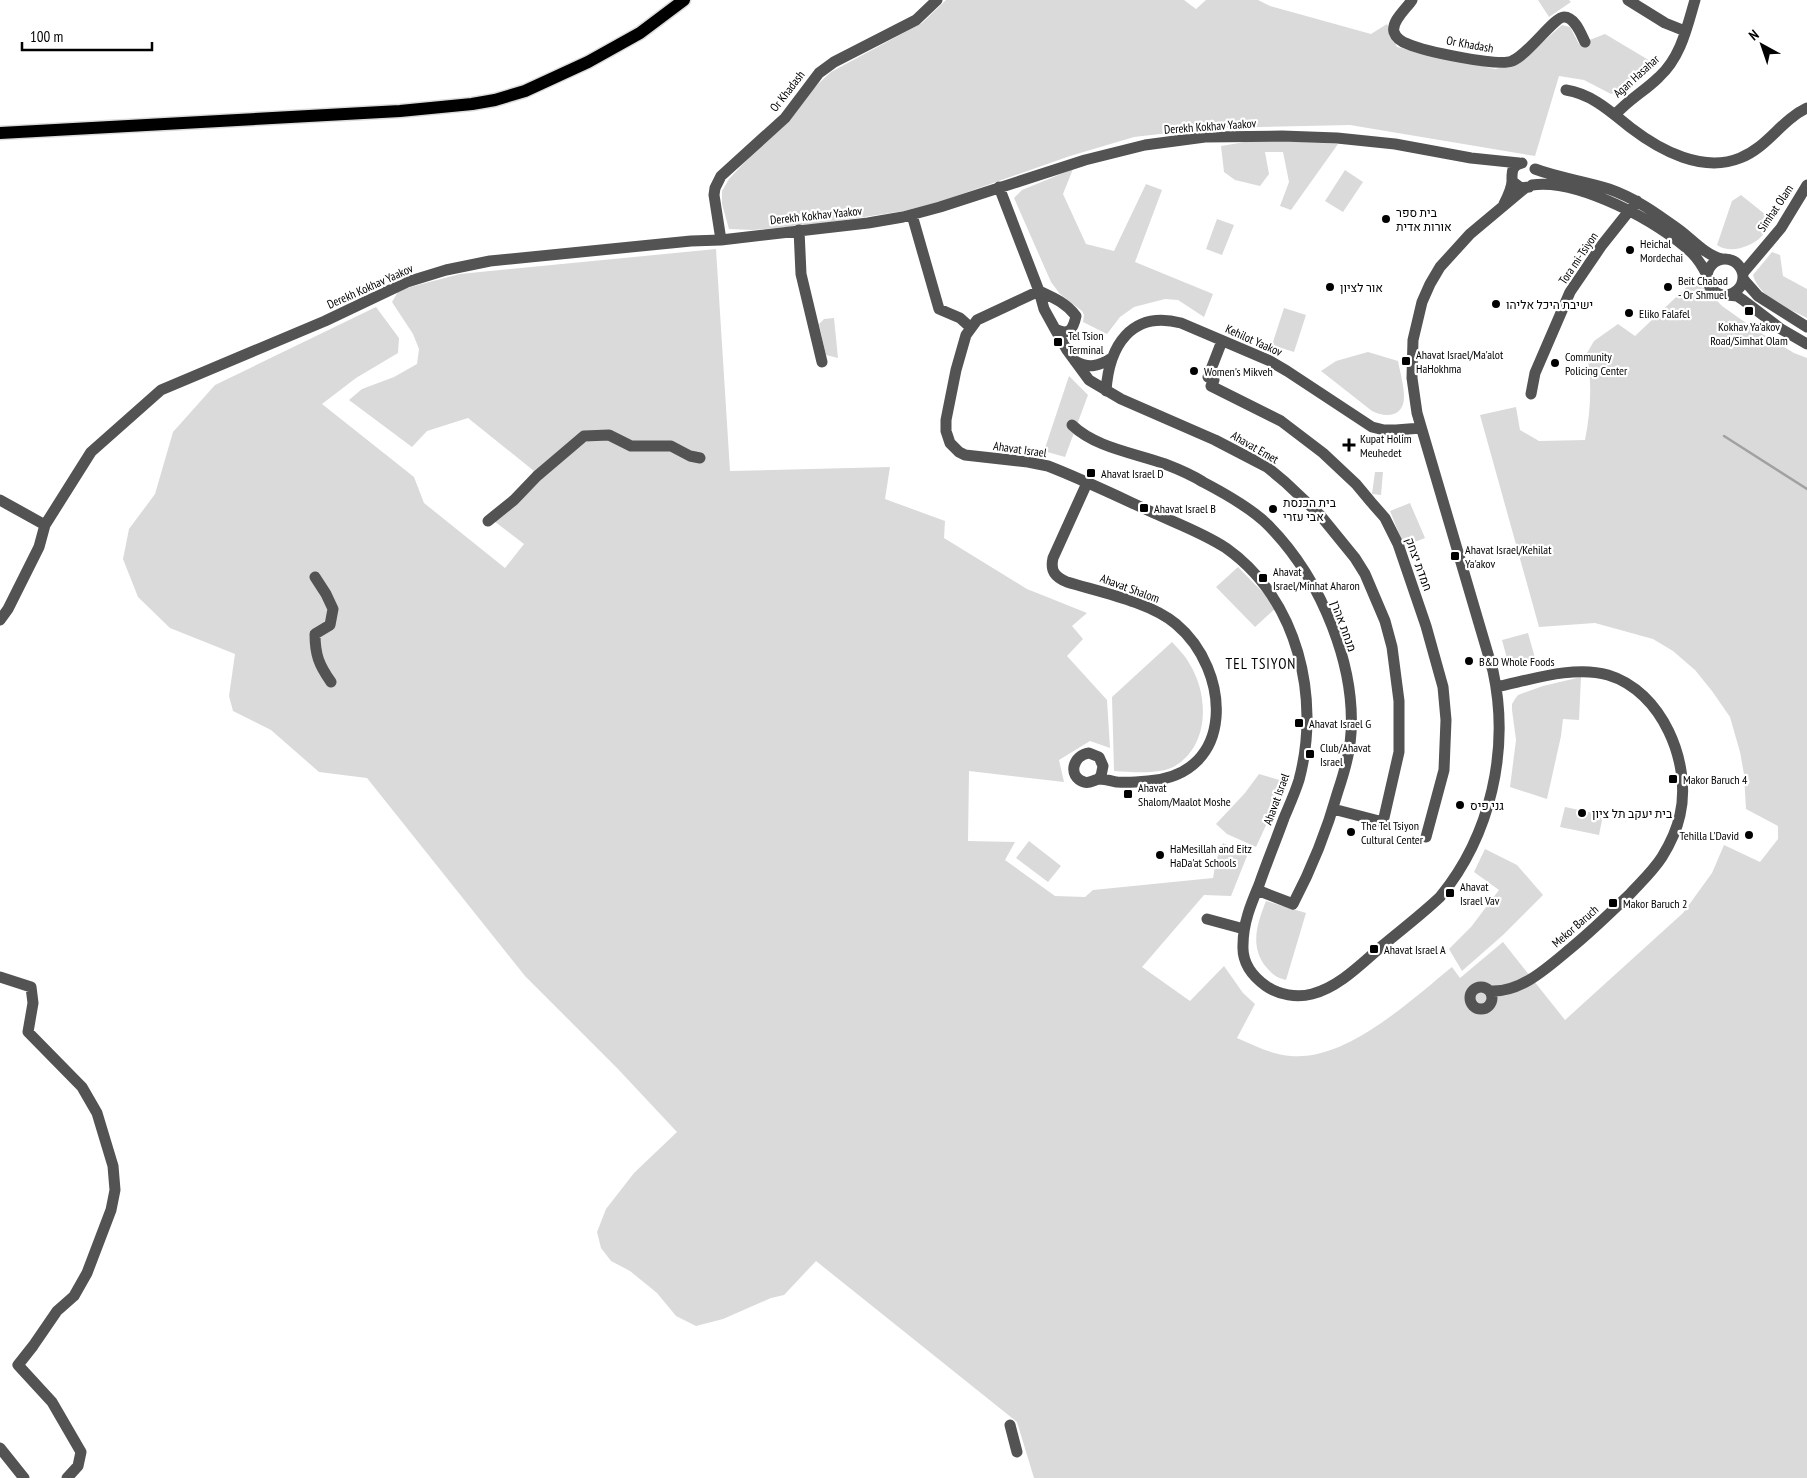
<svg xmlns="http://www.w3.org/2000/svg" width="1807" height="1478" viewBox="0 0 1807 1478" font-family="'PT Sans Narrow',Heebo,sans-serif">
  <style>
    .green { fill: #dadada }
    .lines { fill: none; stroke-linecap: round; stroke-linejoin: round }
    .stream { stroke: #a1a1a1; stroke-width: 2.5 }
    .major-casing { stroke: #dbdbdb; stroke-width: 15 }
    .minor { stroke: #535353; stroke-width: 11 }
    .major { stroke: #000; stroke-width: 12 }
    .poi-dot { fill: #000; stroke: #fff; stroke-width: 2 }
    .labels { text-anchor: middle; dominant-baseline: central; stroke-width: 4.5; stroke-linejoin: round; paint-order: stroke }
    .street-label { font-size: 12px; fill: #000; stroke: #fff }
    .poi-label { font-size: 12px; fill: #000; stroke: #fff; text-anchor: start }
    .quarter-label { font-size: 15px; letter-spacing: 1px; fill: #000; stroke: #fff }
  </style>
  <rect width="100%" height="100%" fill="#fff"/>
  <!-- green -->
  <path class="green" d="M946 0H1184L1196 9 1206 0H1258L1270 6 1371 34 1387 24 1397 47 1495 69 1519 63 1562 25 1570 27 1579 44 1605 34 1657 65 1632 85 1611 94 1584 80 1559 76 1535 156 1350 125 1212 128 1134 137 1070 156 942 201 904 211 811 225 753 230 729 229 722 204V191L729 179 818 84 831 72 922 23Z
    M1538 0H1569L1571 2 1549 17Z
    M1251 141H1287L1338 144 1291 210 1280 206 1289 182 1283 152H1265L1269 174 1260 186 1235 180 1224 172 1221 146Z
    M1073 169 1063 194 1086 244 1114 251 1146 184 1162 190 1135 262 1213 294 1204 317 1178 300 1165 299 1134 307 1120 317 1107 334 1083 322 1084 315 1082 311 1060 294 1051 282 1014 198 1022 190Z
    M1345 170 1363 182 1343 212 1325 201Z
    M1741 195 1771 219C1768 225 1766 232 1761 237 1751 247 1730 254 1717 245L1732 201Z
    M1217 219 1234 225 1222 255 1206 249Z
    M716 249 730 471 890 467 885 499 945 521 944 538 1027 589 1087 613 1072 626 1083 639 1067 656 1107 700 1110 748 1090 741 1059 760 1064 782 969 771 968 841 1015 842 1005 860 1055 896 1085 897 1093 890 1213 878 1216 860 1223 843 1247 856 1231 896 1204 895 1142 967 1190 1001 1224 966 1243 993 1255 1004 1237 1038C1254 1045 1272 1055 1291 1056 1347 1061 1411 1000 1452 967L1460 978 1503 942 1565 1020 1683 913 1712 873 1724 845 1760 862 1778 839V826L1746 809 1744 774 1740 752 1730 717 1712 691 1695 670 1673 651 1653 639 1595 623 1539 627 1480 415 1516 407 1520 430 1539 441 1585 440C1591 410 1592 383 1587 353L1594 341 1618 324 1635 336 1691 283 1706 289 1722 306 1756 330 1794 353 1807 358V1478H1034L1017 1422 816 1261 784 1295 771 1298 723 1319 696 1326 676 1316 657 1293 630 1271 611 1261 601 1248 597 1232 606 1209 634 1173 677 1132 617 1068 525 976 367 778 319 772 271 730 233 711 229 696 235 654 170 628 138 597 123 559 129 529 155 494 173 432 215 385 376 307 399 338 398 353 356 378 322 404 414 477 424 503 505 568 524 544 494 521 534 471 468 418 427 431 412 447 349 400 362 389 394 377 417 364 419 349 413 334 392 302 399 290 460 274Z
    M1772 252 1780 255 1783 276 1807 289V318C1787 308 1759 297 1753 275Z
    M1284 308 1306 315 1294 352 1272 345Z
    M834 318 838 358 826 355 819 324 824 319Z
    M1368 352 1398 361C1400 372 1404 385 1404 397 1404 417 1386 418 1372 411L1321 371 1336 361Z
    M1069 376 1088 395 1065 457 1044 451Z
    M1375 472H1383L1381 495 1372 494Z
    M1410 503 1425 538 1404 546 1390 511Z
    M1238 567 1277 607 1255 627 1216 587Z
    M1528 633 1535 658 1509 666 1502 640Z
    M1172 642C1178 649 1185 655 1189 663 1209 694 1210 745 1175 766 1160 775 1131 772 1114 771L1112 697Z
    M1581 677 1579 720 1563 719 1561 736 1547 799 1510 787 1516 740 1512 710V704L1515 699 1518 695 1543 686Z
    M1259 774 1286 782 1256 847 1227 834 1216 824 1245 793Z
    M1565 807 1603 815 1599 835 1560 827Z
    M1029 841 1061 866 1048 882 1016 858Z
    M1485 849 1517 865 1543 895 1503 935 1462 971 1449 949 1471 927 1499 890 1474 872Z
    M1266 901 1306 913 1286 980C1277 978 1273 975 1267 968 1249 947 1257 924 1266 901Z"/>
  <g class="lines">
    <!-- stream -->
    <path class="stream" d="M1724 436 1807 489"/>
    <defs>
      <path id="major" d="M0 133 400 111 472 104 495 100 525 91 588 62 640 33 684 0"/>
    </defs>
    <!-- major casing -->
    <use href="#major" class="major-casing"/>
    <!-- minor -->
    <path class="minor" d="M1412 0C1407 8 1391 21 1394 32 1396 38 1402 42 1408 44 1424 51 1498 67 1512 61 1528 55 1554 17 1564 17 1575 17 1581 34 1585 42
      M1628 0 1665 23 1685 31
      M1566 90C1592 94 1611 112 1631 128 1661 151 1703 173 1740 158 1768 147 1781 120 1807 108
      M1615 115C1628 100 1645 91 1659 77 1681 57 1687 27 1695 0
      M1535 169C1559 178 1584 181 1609 189 1635 198 1656 213 1678 229 1691 238 1706 256 1722 259
      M1512 181 1521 188 1529 187
      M1532 185C1577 178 1660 222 1692 253 1699 260 1703 267 1707 275
      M999 187 1039 291 1044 309 1055 329 1067 350 1089 380 1121 399 1215 440 1267 467 1285 482 1320 515 1355 558 1365 574 1385 621 1392 647 1399 701V752L1383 822 1333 809
      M1504 204C1507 198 1512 188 1512 181 1512 172 1511 166 1522 163
      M912 215 939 309 960 318 970 327
      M799 230 801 274 822 362
      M721 240 714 195 715 188 721 176 785 118 819 73 834 62 916 20 937 0
      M1707 277a18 18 0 1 1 36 0a18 18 0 1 1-36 0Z
      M1743 273 1781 228 1807 185
      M1743 279 1758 296 1807 327
      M1727 295 1737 296 1743 300 1781 329 1807 344
      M1055 329C1069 336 1073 330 1076 316 1066 303 1054 298 1039 291L977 320 966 335 956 370 946 420V431L950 443 959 452 965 455 1028 462 1048 466C1084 480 1119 497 1154 513 1178 524 1203 533 1226 548 1298 599 1321 698 1299 780 1295 793 1289 806 1284 818 1276 840 1267 862 1259 885 1251 904 1243 923 1243 945 1242 962 1252 976 1266 986 1279 995 1297 998 1312 994 1339 987 1361 964 1382 946 1401 930 1421 915 1440 897 1491 835 1510 749 1493 671L1417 413 1412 378 1413 340 1422 302 1430 284 1440 267 1470 234 1525 188
      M1222 341 1208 377 1214 380 1211 386 1281 421 1323 453 1356 484 1371 502 1385 518 1398 544 1426 626 1443 687 1446 720 1444 770 1426 837
      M1075 361C1089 369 1099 366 1112 358
      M1106 391C1109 346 1131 310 1181 323L1270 361 1287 371 1372 427 1384 430H1396L1421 428
      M1531 394 1535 373 1570 292 1602 245 1637 201
      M1072 425C1096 448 1135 453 1165 464 1178 469 1192 475 1203 482 1224 493 1253 509 1269 526 1321 579 1359 669 1350 744 1348 760 1343 776 1338 791 1327 830 1312 868 1293 904L1257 890
      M1087 483 1053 558C1050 571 1055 577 1067 582 1100 592 1150 602 1176 624 1231 670 1237 775 1148 781 1138 782 1128 783 1117 782 1112 781 1104 779 1099 779 1093 780 1090 784 1084 782 1067 776 1073 755 1089 753L1099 757 1103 766 1101 776 1098 779
      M0 500 45 525
      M488 521 514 500 537 476 584 436 609 435 631 446H671L690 456 700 458
      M315 577 326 594 333 609 330 625 315 634C315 655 319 665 331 682
      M0 620 8 609 39 547 45 525 91 452 161 390 325 321 407 282 446 270 490 261 691 241 721 240 868 223 903 217 940 207 1085 160 1145 145 1205 137 1282 136 1337 138 1395 144 1471 158 1519 163
      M1207 919 1244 929
      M0 977 31 987 33 1003 28 1032 82 1087 97 1113 113 1166 115 1190 111 1210 87 1273 74 1296 57 1311 33 1346 18 1365 52 1402 81 1452 78 1466 67 1478
      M1470 998a11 11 0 1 1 22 0a11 11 0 1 1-22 0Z
      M1490 991C1521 993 1548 967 1571 948 1592 931 1611 912 1630 894 1641 882 1653 871 1662 857 1670 844 1677 829 1680 815 1692 763 1662 691 1608 675 1574 665 1530 680 1496 687
      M1010 1425 1017 1452
      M0 1448 24 1478"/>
    <!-- major -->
    <use href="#major" class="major"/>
  </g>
  <!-- markers -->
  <g class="poi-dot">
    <circle cx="1386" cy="219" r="5"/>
    <circle cx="1630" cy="250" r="5"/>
    <circle cx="1330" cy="287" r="5"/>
    <circle cx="1668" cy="287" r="5"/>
    <circle cx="1496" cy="304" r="5"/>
    <rect x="1744" y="306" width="10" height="10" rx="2.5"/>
    <circle cx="1629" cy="313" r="5"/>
    <rect x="1053" y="337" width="10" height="10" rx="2.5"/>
    <rect x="1401" y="356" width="10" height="10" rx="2.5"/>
    <circle cx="1555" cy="363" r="5"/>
    <circle cx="1194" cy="371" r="5"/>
    <path d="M1346.5 437.5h5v5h5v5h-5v5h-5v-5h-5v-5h5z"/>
    <rect x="1086" y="468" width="10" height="10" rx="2.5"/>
    <rect x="1139" y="503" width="10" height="10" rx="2.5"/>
    <circle cx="1273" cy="509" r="5"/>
    <rect x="1450" y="551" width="10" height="10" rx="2.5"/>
    <rect x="1258" y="573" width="10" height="10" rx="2.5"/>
    <circle cx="1469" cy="661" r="5"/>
    <rect x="1294" y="718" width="10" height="10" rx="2.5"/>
    <rect x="1305" y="749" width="10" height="10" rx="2.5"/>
    <rect x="1668" y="774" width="10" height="10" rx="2.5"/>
    <rect x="1123" y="789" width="10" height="10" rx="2.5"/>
    <circle cx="1460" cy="805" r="5"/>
    <circle cx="1582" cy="813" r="5"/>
    <circle cx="1351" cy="832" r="5"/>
    <circle cx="1749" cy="835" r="5"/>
    <circle cx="1160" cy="855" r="5"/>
    <rect x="1445" y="888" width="10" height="10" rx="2.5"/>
    <rect x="1608" y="898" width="10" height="10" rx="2.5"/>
    <rect x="1369" y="944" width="10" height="10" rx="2.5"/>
  </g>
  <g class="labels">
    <!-- street labels -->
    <g class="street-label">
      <text transform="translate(1470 44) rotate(10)">Or Khadash</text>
      <text transform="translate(1636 76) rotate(-42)">Agan Hasahar</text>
      <text transform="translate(787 91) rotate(-52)">Or Khadash</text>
      <text transform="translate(1210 126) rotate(-4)">Derekh Kokhav Yaakov</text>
      <text transform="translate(1775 208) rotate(-56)">Simhat Olam</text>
      <text transform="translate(816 215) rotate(-6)">Derekh Kokhav Yaakov</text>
      <text transform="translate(1578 258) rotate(-56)">Tora mi-Tsiyon</text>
      <text transform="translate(370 286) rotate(-24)">Derekh Kokhav Yaakov</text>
      <text transform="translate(1254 340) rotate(24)">Kehilot Yaakov</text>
      <text transform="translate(1255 447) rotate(30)">Ahavat Emet</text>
      <text transform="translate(1020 449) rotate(8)">Ahavat Israel</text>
      <text transform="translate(1419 564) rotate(70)">חמדת יצחק</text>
      <text transform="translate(1130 588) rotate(20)">Ahavat Shalom</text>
      <text transform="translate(1344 626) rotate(70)">מנחת אהרן</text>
      <text transform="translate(1276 799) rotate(-70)">Ahavat Israel</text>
      <text transform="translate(1575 926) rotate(-41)">Mekor Baruch</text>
    </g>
    <!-- poi labels -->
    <g class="poi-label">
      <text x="1396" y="212">בית ספר<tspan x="1396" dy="14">אורות אדית</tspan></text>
      <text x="1640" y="243">Heichal<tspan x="1640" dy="14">Mordechai</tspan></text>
      <text x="1678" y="280">Beit Chabad<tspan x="1678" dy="14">- Or Shmuel</tspan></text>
      <text x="1340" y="287">אור לציון</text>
      <text x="1506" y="304">ישיבת היכל אליהו</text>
      <text x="1639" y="313">Eliko Falafel</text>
      <text x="1749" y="326" text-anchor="middle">Kokhav Ya'akov<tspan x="1749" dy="14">Road/Simhat Olam</tspan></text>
      <text x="1068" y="335">Tel Tsion<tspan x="1068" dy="14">Terminal</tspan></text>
      <text x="1416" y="354">Ahavat Israel/Ma'alot<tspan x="1416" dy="14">HaHokhma</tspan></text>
      <text x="1565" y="356">Community<tspan x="1565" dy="14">Policing Center</tspan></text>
      <text x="1204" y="371">Women's Mikveh</text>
      <text x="1360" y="438">Kupat Holim<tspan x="1360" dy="14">Meuhedet</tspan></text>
      <text x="1101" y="473">Ahavat Israel D</text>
      <text x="1283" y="502">בית הכנסת<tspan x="1283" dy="14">אבי עזרי</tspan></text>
      <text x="1154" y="508">Ahavat Israel B</text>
      <text x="1465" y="549">Ahavat Israel/Kehilat<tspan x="1465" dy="14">Ya'akov</tspan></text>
      <text x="1273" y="571">Ahavat<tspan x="1273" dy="14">Israel/Minhat Aharon</tspan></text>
      <text x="1479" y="661">B&amp;D Whole Foods</text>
      <text x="1309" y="723">Ahavat Israel G</text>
      <text x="1320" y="747">Club/Ahavat<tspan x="1320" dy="14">Israel</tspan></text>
      <text x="1683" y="779">Makor Baruch 4</text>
      <text x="1138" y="787">Ahavat<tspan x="1138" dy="14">Shalom/Maalot Moshe</tspan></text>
      <text x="1470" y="805">גני פיס</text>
      <text x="1592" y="813">בית יעקב תל ציון</text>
      <text x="1361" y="825">The Tel Tsiyon<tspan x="1361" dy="14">Cultural Center</tspan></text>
      <text x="1739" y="835" text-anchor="end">Tehilla L'David</text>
      <text x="1170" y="848">HaMesillah and Eitz<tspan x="1170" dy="14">HaDa'at Schools</tspan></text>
      <text x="1460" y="886">Ahavat<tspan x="1460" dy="14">Israel Vav</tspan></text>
      <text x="1623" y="903">Makor Baruch 2</text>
      <text x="1384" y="949">Ahavat Israel A</text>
    </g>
    <!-- quarter labels -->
    <g class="quarter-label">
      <text x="1261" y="663">TEL TSIYON</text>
    </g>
  </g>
  <!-- north arrow -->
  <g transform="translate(1762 45) rotate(320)" stroke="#ffffff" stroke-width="4" paint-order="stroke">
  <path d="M0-4L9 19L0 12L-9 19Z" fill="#000000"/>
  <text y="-8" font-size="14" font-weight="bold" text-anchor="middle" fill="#000000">N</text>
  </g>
  <!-- scale -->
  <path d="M22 42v8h130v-8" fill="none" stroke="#000000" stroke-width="2.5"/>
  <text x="30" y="42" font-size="15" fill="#000000" stroke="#ffffff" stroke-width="4" paint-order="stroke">100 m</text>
</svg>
